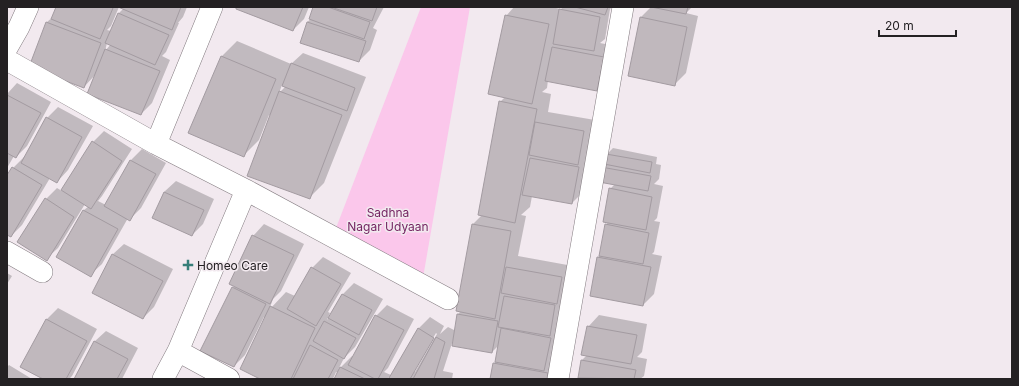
<svg xmlns="http://www.w3.org/2000/svg" width="1019" height="386" viewBox="0 0 1019 386" font-family="Inter,sans-serif">
  <style>
    .green { fill: #fbc7eb }
    .shadow { fill: #0003; fill-rule: evenodd }
    .building { fill: #c0b8bd; stroke: #a39ba1 }
    .lines { fill: none; stroke-linecap: round; stroke-linejoin: round }
    .street-casing { stroke: #847c81; stroke-width: 22 }
    .street { stroke: #fff; stroke-width: 21 }
    .poi-dot { fill: #367e78; stroke: #f2e9ef; stroke-width: 1.5 }
    .labels { text-anchor: middle; dominant-baseline: central; stroke-width: 3; stroke-linejoin: round; paint-order: stroke }
    .park-label { font-size: 12px; fill: #752663; stroke: #f2e9ef }
    .poi-label { font-size: 12px; fill: #242123; stroke: #f2e9ef; text-anchor: start }
  </style>
  <rect width="100%" height="100%" fill="#f2e9ef"/>
  <!-- green -->
  <path class="green" d="M421 7H470L420 295 331 241Z"/>
  <!-- shadow -->
  <path class="shadow" d="M57 7H187L183 17 178 23H179L166 52 162 56 170 60 152 103 141 114 95 75 84 87 47 22 54 16ZM119 7 123 9 119 13 111 31 107 30 111 26ZM107 43 111 44 105 51Z
    M237 7H309L304 19 293 30Z
    M314 7H384L373 28 377 30 370 50 359 61 307 22 311 19Z
    M514 7H551L561 9 563 7H612L610 9 605 39 600 43 615 46 608 79 597 90 548 80 547 88 542 92 551 94 548 112 595 120 589 152 586 155 590 156 583 192 572 203 532 196 530 207 521 215 526 216 518 256 573 266 556 379H491L494 363 496 361 499 345 492 352 453 340 443 371 453 373 452 379H392L389 377 388 379H335L338 373 336 372 333 379H262L266 318 264 317 245 355 234 366 233 288 235 286 253 236 264 224 304 244 281 291 273 299 269 310 286 292 295 296 312 268 323 257 351 273 328 312 330 313 327 320 331 315 343 294 354 283 383 299 355 347 344 358 338 370 352 356 354 357 376 316 387 305 414 319 388 368 384 372 391 375 418 329 430 317 444 326 440 334 448 327 456 331 458 314 461 311 457 310 473 224 482 215 500 102 505 97 506 16ZM436 333 437 334 415 372H413Z
    M651 7H692L686 13 698 16 686 73 675 84 630 75 641 17Z
    M237 41 291 64 303 53 366 77 324 183 309 198 271 116 269 115 259 140 244 155 189 133 222 56ZM282 85 285 87 279 93Z
    M17 83 51 102 27 146 16 157 14 156 7 168V94Z
    M58 107 93 126 68 170 57 182 50 178 22 225 11 236 7 234V177L13 168 24 157H25L47 118Z
    M104 131 132 149 102 196 98 201 106 205 131 160 142 149 166 163 141 208 129 220 128 218 102 264 90 275 58 257 84 210 89 206 85 204 58 248 46 259V199L57 188 62 191 93 142Z
    M613 148 657 157 656 164 661 165 659 179 654 184 663 186 657 218 654 221 660 222 654 252 652 254 662 256 654 294 643 305 591 295 598 257 600 255 606 225 608 222 610 189 615 184 600 181 607 154Z
    M176 181 214 199 203 224 192 235 153 218 164 192Z
    M124 244 173 269 154 307 143 318 112 255Z
    M7 273 12 276 7 284Z
    M58 308 97 329 72 376 69 379H45L47 319Z
    M599 315 647 324 642 352 637 357 647 359 644 376 640 379H582L583 378 579 377 582 360 587 355 588 327Z
    M106 331 138 348 122 379H75L94 342Z
    M9 365 32 379H7V367Z"/>
  <!-- building -->
  <path class="building" d="M56 7H111L113 8 100 39 51 19Z
    M118 7H181L172 30Z
    M236 7H303L293 31 236 9Z
    M313 7H328L370 22 364 39 309 19Z
    M331 7H377L372 21Z
    M575 7H608L605 15Z
    M651 7H688L686 14Z
    M559 9 600 17 594 51 553 44Z
    M118 13 169 35 155 65 105 43Z
    M505 15 549 24 532 104 488 94Z
    M640 17 687 27 675 86 628 76Z
    M46 22 101 43 84 88 29 67Z
    M307 22 366 41 359 62 300 43Z
    M552 47 604 57 597 91 545 81Z
    M105 49 160 71 141 115 87 94Z
    M221 56 276 79 244 157 188 133Z
    M291 63 355 88 347 111 282 86Z
    M279 91 342 115 310 199 247 176Z
    M7 95 41 113 16 158 7 153Z
    M499 101 537 109 515 223 478 215Z
    M46 117 82 137 57 183 21 163Z
    M535 122 584 131 578 165 529 155Z
    M92 141 122 161 91 209 61 190Z
    M606 154 652 162 650 173 604 164Z
    M530 158 579 167 572 204 522 195Z
    M130 160 156 174 130 221 104 206Z
    M12 167 42 185 11 237 7 235V175Z
    M601 167 651 176 648 191 599 182Z
    M609 188 652 197 646 230 603 222Z
    M164 192 204 210 192 236 152 218Z
    M45 198 74 217 47 261 17 242Z
    M83 210 118 229 91 277 56 257Z
    M472 224 511 231 495 319 456 311Z
    M605 224 649 233 643 264 599 256Z
    M252 235 294 255 270 304 229 284Z
    M112 254 163 281 143 319 92 293Z
    M597 257 651 267 643 306 590 296Z
    M311 267 341 284 316 326 287 309Z
    M506 267 562 277 557 304 501 293Z
    M232 287 266 304 234 367 200 351Z
    M342 294 372 310 359 335 328 318Z
    M504 296 555 305 550 336 498 327Z
    M270 306 315 328 291 379H260L240 369Z
    M457 314 498 321 492 353 452 346Z
    M375 315 404 330 378 379H375L348 365Z
    M46 319 87 341 66 379H43L20 367Z
    M324 321 356 338 344 359 313 341Z
    M587 326 637 335 631 364 581 355Z
    M418 328 434 338 410 379H391L389 378Z
    M501 328 551 338 544 371 495 362Z
    M436 337 445 342 434 379H413Z
    M94 341 128 359 117 379H74Z
    M310 345 338 360 328 379H293Z
    M581 360 636 370 634 379 578 378Z
    M493 363 548 373 547 379H490Z
    M340 367 365 379H334Z"/>
  <g class="lines">
    <defs>
      <path id="street" d="M7 48 19 27 28 7
        M7 60 156 144 246 190 448 299
        M156 144 212 7
        M7 252 42 272
        M178 351 229 379
        M163 379 178 351 246 190
        M558 379 623 7"/>
    </defs>
    <!-- street casing -->
    <use href="#street" class="street-casing"/>
    <!-- street -->
    <use href="#street" class="street"/>
  </g>
  <!-- markers -->
  <path class="poi-dot" d="M186 259h4v4h4v4h-4v4h-4v-4h-4v-4h4z"/>
  <g class="labels">
    <!-- park labels -->
    <g class="park-label">
      <text x="388" y="212">Sadhna<tspan x="388" dy="14">Nagar Udyaan</tspan></text>
    </g>
    <!-- poi labels -->
    <g class="poi-label">
      <text x="197" y="265">Homeo Care</text>
    </g>
  </g>
  <!-- border -->
  <rect width="1019" height="386" fill="none" stroke="#242123" stroke-width="16"/>
  <!-- scale -->
  <path d="M879 30v6h77v-6" fill="none" stroke="#242123" stroke-width="2"/>
  <text x="885" y="30" font-size="12" fill="#242123" stroke="#f2e9ef" stroke-width="3" paint-order="stroke">20 m</text>
</svg>
